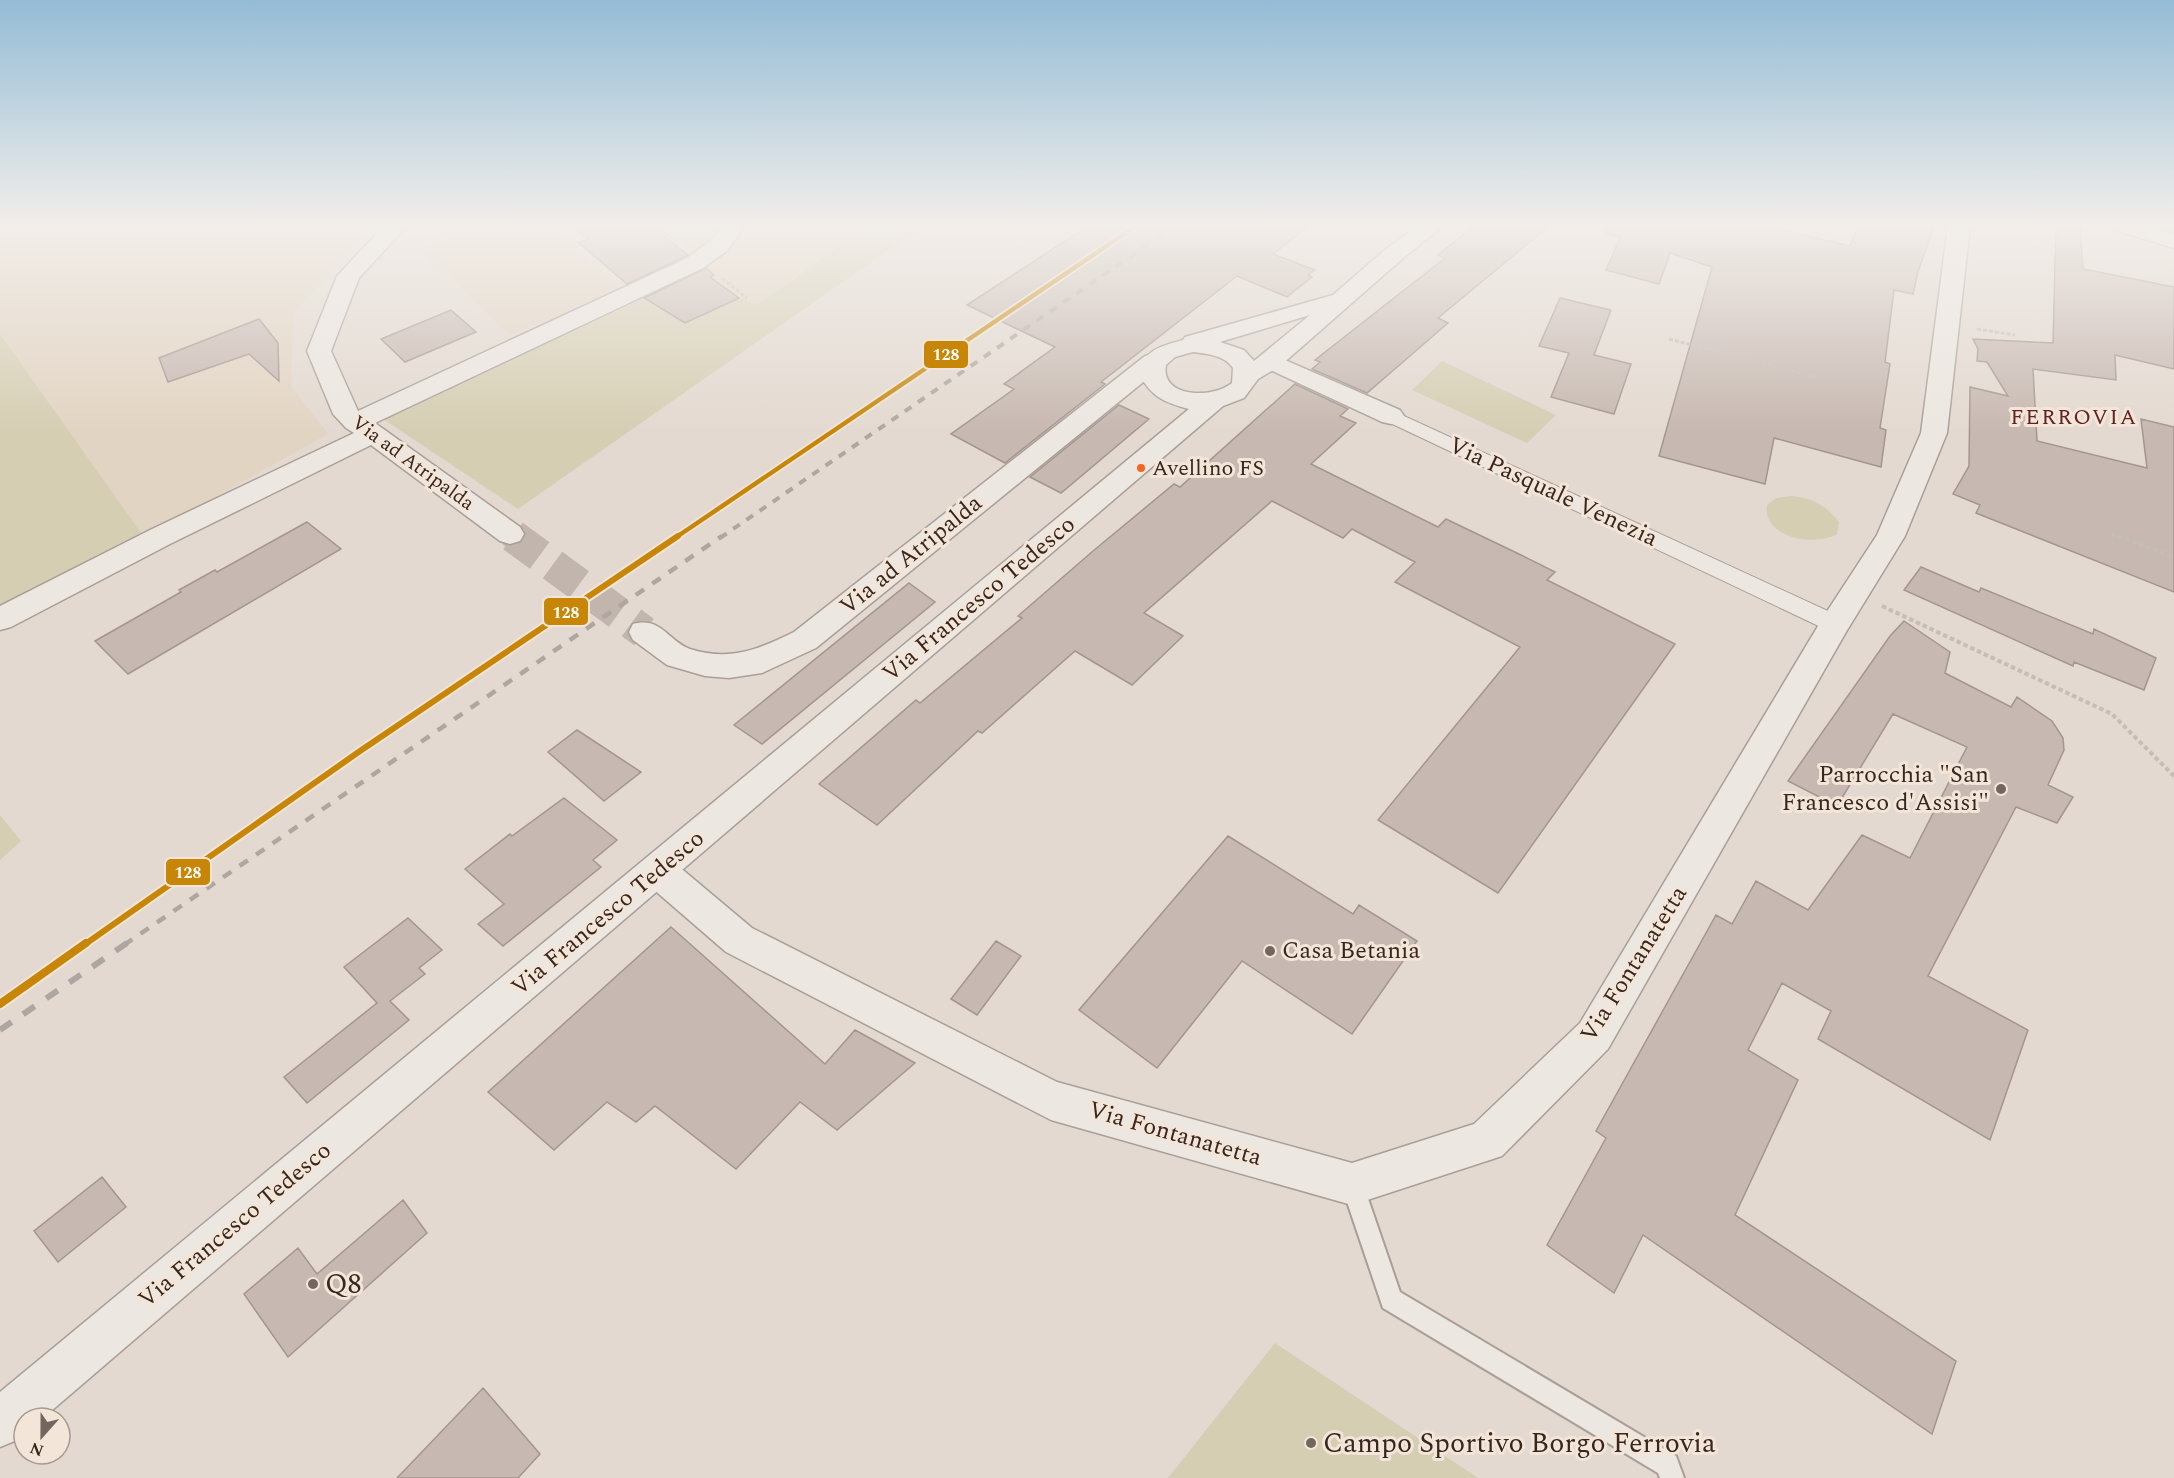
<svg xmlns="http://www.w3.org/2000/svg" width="2174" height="1478" viewBox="0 0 2174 1478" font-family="Spectral,serif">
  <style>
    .farmland { fill: #e2d4c2 }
    .green { fill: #d5ceb3 }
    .building { fill: #c7b8b1; stroke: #a4958f; stroke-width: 1.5 }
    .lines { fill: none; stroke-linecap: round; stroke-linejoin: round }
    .minor-tunnel-far1 { stroke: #c1b5ad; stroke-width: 25; stroke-dasharray: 25 13; stroke-linecap: butt }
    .minor-tunnel { stroke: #c1b5ad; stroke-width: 33; stroke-dasharray: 33 16; stroke-linecap: butt }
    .service-casing { stroke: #a99f98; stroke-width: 4 }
    .pedestrian-casing { stroke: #a99f98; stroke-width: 2 }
    .minor-casing { stroke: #a99f98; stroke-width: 3 }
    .tertiary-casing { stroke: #a99f98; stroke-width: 3 }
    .path-far1 { stroke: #c4bdb8; stroke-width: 3; stroke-dasharray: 4 2; stroke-linecap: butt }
    .path { stroke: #c4bdb8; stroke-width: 4; stroke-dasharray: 4.5 3; stroke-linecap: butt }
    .service { fill: #ece7e1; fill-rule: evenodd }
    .pedestrian { fill: #ece7e1; fill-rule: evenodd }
    .minor { fill: #ece7e1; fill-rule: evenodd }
    .tertiary { fill: #ece7e1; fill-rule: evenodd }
    .rail-far2 { stroke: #ada6a1; stroke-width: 4; stroke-dasharray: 8 8; stroke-linecap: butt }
    .rail-far1 { stroke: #ada6a1; stroke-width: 4.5; stroke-dasharray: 10 10; stroke-linecap: butt }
    .rail { stroke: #ada6a1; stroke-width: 6; stroke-dasharray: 14 14; stroke-linecap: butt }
    .rail-1-far2-casing { stroke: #f3e5d7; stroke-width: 8 }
    .rail-1-far1-casing { stroke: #f3e5d7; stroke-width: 10 }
    .rail-1-casing { stroke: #f3e5d7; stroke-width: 12 }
    .rail-1-far2 { stroke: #c78608; stroke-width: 4.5 }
    .rail-1-far1 { stroke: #c78608; stroke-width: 6 }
    .rail-1 { stroke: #c78608; stroke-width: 8 }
    .bus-dot { fill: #f26522; stroke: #f3e5d7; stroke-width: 2 }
    .poi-dot { fill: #74655e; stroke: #f3e5d7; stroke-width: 2 }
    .labels { text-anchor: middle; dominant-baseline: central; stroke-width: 6; stroke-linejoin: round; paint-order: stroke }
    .far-street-label { font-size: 20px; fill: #382721; stroke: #f3e5d7 }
    .far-neighbourhood-label { font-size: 22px; letter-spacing: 1.5px; fill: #612324; stroke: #f3e5d7 }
    .bus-label { font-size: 22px; fill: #382721; stroke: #f3e5d7; text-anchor: start }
    .street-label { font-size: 24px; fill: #382721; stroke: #f3e5d7 }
    .poi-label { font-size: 24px; fill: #382721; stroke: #f3e5d7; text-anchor: end }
    .near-poi-label { font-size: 28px; fill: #382721; stroke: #f3e5d7; text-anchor: start }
    .line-badge { stroke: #f3e5d7; stroke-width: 2 }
    .badge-label { font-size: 16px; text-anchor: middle; font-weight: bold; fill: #fff }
  </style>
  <rect width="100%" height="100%" fill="#e3d9d0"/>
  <!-- farmland -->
  <path class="farmland" d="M0 226H75L94 230 100 226H375L293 313 291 386 328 434 144 537 0 334Z
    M439 226H570L556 232 625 289 510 335 422 251 450 238 446 229Z
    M733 226H869L757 305 739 298 695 263Z"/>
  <!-- green -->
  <path class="green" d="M663 226H721L697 253Z
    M869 226H923L518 509 383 419 642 299 685 323 739 298 757 305Z
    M0 334 144 537 0 608Z
    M1442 361 1556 415 1527 443 1412 390Z
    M1792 496C1812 498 1826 505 1839 522L1837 534C1816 547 1762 538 1767 505L1776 498Z
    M0 815 21 841 0 860Z
    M1275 1343 1478 1478H1168Z"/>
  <!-- building -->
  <path class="building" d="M571 226H650L688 255 627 284 579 243 588 239Z
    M1088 226H1309L1273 254 1315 270 1308 275 1312 277 1287 297 1237 276 1101 382 1105 384 1005 463 951 434 1014 389 1004 384 1055 347 967 305Z
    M1474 226H1549L1438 318 1448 323 1367 393 1312 369 1320 362 1315 360 1445 258 1438 255Z
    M1606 226H1765L1850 246 1858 226H1934L1918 272 1913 294 1894 290 1885 362 1890 364 1880 428 1886 430 1881 467 1774 438 1765 484 1659 456 1712 267 1670 253 1659 284 1606 270 1620 238 1605 233Z
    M2056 226H2080L2083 269 2174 287V369L2115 355 2116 380 2033 369 2037 441 2147 468 2141 419 2174 427V592L1976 513 1980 505 1953 494 1969 466 1970 387 2008 396 1987 362 1977 361 1978 349 1973 339 2053 343Z
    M706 268 714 275 710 277 739 298 685 323 644 298Z
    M1560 298 1611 310 1594 355 1631 364 1614 414 1551 397 1569 353 1539 346Z
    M451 310 476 332 405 362 381 339Z
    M259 319 278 343 279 381 249 354 168 382 159 358Z
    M1295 384 1348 409 1340 416 1356 423 1311 464 1438 527 1446 519 1521 555 1555 572 1547 580 1675 644 1498 893 1378 820 1520 647 1395 582 1415 562 1352 529 1343 538 1272 501 1144 613 1183 636 1132 685 1075 651 982 733 978 731 877 825 819 784 916 700 920 703 1022 618 1018 616 1093 551 1174 484 1180 487Z
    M1119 405 1149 419 1061 493 1030 477Z
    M307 522 341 549 128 674 95 641 181 592 179 590 215 570 217 572Z
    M1921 567 1979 592 1981 588 2093 634 2094 629 2156 658 2144 690 2074 662 2073 666 1904 590Z
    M909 583 935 602 762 744 734 725Z
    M1904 621 1950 652 1945 673 2011 707 2017 697 2052 721 2063 738 2064 750 2048 785 2073 797 2057 823 2016 807 1928 976 2028 1030 1990 1140 1818 1039 1831 1011 1782 983 1748 1050 1798 1080 1735 1215 1956 1361 1932 1434 1643 1235 1614 1293 1547 1245 1606 1138 1596 1131 1716 915 1732 924 1756 881 1808 910 1862 835 1910 858 1967 747 1893 714 1837 806 1788 781 1890 636Z
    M577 730 641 772 604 801 548 752Z
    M564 798 617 840 593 860 601 867 503 946 478 924 504 904 465 869 510 834 512 836Z
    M1228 836 1353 914 1359 905 1417 941 1352 1034 1242 961 1157 1068 1079 1010Z
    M408 918 442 950 419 968 425 974 390 1001 409 1020 307 1103 284 1077 377 1003 344 967Z
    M671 927 825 1064 855 1030 915 1063 837 1130 800 1102 736 1169 655 1106 636 1122 607 1102 554 1150 488 1092Z
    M996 941 1021 956 977 1015 951 999Z
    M102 1177 126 1207 58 1262 34 1231Z
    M403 1200 427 1233 288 1357 244 1294 298 1248 317 1274Z
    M483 1388 540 1454 518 1478H397Z"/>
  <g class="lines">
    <!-- minor-tunnel-far1 -->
    <path class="minor-tunnel-far1" d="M510 534 515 538"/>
    <!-- minor-tunnel -->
    <path class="minor-tunnel" d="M513 536 644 632"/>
    <defs>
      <path id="service" d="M1352 1173 1360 1176 1363 1184 1400 1292 1676 1456 1684 1478H1660L1658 1473 1383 1308 1341 1184 1344 1176Z"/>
      <path id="pedestrian" d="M1391 410 1843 618 1847 624 1843 630 1835 633 1827 630 1384 420 1381 416 1384 412Z"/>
      <path id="minor" d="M384 226H407L359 278 331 351 358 411 687 258 712 240 722 226H744L728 250 703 268 375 423 520 527 524 534 520 541 510 544 500 541 371 445 170 544 11 627 0 630V606L150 530 354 433 346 428 333 414 307 351 337 276Z
        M1948 226H1970L1947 433 1905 536 1846 632 1608 1049 1502 1156 1352 1205 1051 1120 726 952 645 882 640 871 645 860 658 856 671 860 752 928 1057 1082 1352 1163 1474 1124 1580 1023 1824 616 1877 535 1921 433Z
        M2115 226H2149L2174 234V248L2118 231Z
        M1154 354 1163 356 1166 361 1163 366 816 648 762 673 729 678 705 676 667 665 633 640 629 632 633 624C661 616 668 641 690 649 731 662 759 649 794 632L1145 356Z
        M1271 354 1400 410 1404 416 1400 422 1391 424 1382 422 1262 366 1259 361 1262 356Z"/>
      <path id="tertiary" d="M1418 226H1443L1402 259 1280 366 1258 379 1244 398 1223 406 43 1418H24V1434L17 1440 0 1447V1392L1189 409C1163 402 1152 397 1139 374 1143 350 1161 346 1183 340L1185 337 1333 295 1386 249ZM1310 315 1254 361 1244 350 1220 342ZM1193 352C1208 354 1224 355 1233 368L1232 383C1213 399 1160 398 1166 365L1175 357Z"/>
    </defs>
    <!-- service casing -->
    <use href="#service" class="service-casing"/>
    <!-- pedestrian casing -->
    <use href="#pedestrian" class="pedestrian-casing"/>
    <!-- minor casing -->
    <use href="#minor" class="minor-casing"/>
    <!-- tertiary casing -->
    <use href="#tertiary" class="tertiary-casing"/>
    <!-- path-far1 -->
    <path class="path-far1" d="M656 226 676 242
      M722 278 747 298
      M1977 329 2015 335
      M1669 339 1817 377
      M2112 534 2122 538"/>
    <!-- path -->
    <path class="path" d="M2118 536 2174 557
      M1882 606 2112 714 2174 776"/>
    <!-- service -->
    <use href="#service" class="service"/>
    <!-- pedestrian -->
    <use href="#pedestrian" class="pedestrian"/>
    <!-- minor -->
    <use href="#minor" class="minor"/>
    <!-- tertiary -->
    <use href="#tertiary" class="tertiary"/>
    <!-- rail-far2 -->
    <path class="rail-far2" d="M720 538 1175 226"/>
    <!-- rail-far1 -->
    <path class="rail-far1" d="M124 945 722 536"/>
    <!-- rail -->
    <path class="rail" d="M0 1030 127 943"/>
    <defs>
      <path id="rail-1-far2" d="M675 538 1136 226"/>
      <path id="rail-1-far1" d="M84 945 360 751 678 536"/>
      <path id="rail-1" d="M0 1004 86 943"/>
    </defs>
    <!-- rail-1-far2 casing -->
    <use href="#rail-1-far2" class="rail-1-far2-casing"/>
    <!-- rail-1-far1 casing -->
    <use href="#rail-1-far1" class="rail-1-far1-casing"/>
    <!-- rail-1 casing -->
    <use href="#rail-1" class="rail-1-casing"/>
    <!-- rail-1-far2 -->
    <use href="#rail-1-far2" class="rail-1-far2"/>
    <!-- rail-1-far1 -->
    <use href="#rail-1-far1" class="rail-1-far1"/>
    <!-- rail-1 -->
    <use href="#rail-1" class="rail-1"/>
  </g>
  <!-- sky -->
  <linearGradient id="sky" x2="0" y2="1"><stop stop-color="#95bcd6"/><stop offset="0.52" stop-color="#f2eeea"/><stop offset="1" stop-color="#f2eeea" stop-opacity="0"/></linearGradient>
  <rect width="2174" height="433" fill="url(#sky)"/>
  <!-- markers -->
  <circle class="bus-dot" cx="1141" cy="468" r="5"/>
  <g class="poi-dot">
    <circle cx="2001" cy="789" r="6"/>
    <circle cx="1270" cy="951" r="6"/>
    <circle cx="313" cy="1284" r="6"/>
    <circle cx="1311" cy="1443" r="6"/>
  </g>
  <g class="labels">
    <!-- far-street labels -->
    <g class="far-street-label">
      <text transform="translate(413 463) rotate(36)">Via ad Atripalda</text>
    </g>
    <!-- far-neighbourhood labels -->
    <g class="far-neighbourhood-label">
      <text x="2074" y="417">FERROVIA</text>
    </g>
    <!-- bus labels -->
    <g class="bus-label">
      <text x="1152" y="468">Avellino FS</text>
    </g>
    <!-- street labels -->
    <g class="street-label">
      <text transform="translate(1553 492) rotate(25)">Via Pasquale Venezia</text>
      <text transform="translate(911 555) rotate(-39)">Via ad Atripalda</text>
      <text transform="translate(979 599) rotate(-40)">Via Francesco Tedesco</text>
      <text transform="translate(608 913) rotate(-40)">Via Francesco Tedesco</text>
      <text transform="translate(1634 964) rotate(-58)">Via Fontanatetta</text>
      <text transform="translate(1175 1134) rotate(16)">Via Fontanatetta</text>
      <text transform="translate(235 1225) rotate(-40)">Via Francesco Tedesco</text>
    </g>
    <!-- poi labels -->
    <g class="poi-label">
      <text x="1989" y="775">Parrocchia "San<tspan x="1989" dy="28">Francesco d'Assisi"</tspan></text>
      <text x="1282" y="951" text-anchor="start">Casa Betania</text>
    </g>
    <!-- near-poi labels -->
    <g class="near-poi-label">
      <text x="325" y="1284">Q8</text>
      <text x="1323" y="1443">Campo Sportivo Borgo Ferrovia</text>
    </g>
  </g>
  <g class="line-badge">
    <rect x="923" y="340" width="46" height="29" rx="6" fill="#c78608"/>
    <rect x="543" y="597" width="46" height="29" rx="6" fill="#c78608"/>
    <rect x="165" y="858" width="46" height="28" rx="6" fill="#c78608"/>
  </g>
  <g class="badge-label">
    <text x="946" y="360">128</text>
    <text x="566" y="618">128</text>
    <text x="188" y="878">128</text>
  </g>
  <!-- north arrow -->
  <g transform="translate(42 1436) rotate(201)"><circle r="28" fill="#f3e5d7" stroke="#a8998e" stroke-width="1.5"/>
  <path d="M0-4.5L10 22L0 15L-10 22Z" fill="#74655e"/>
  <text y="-9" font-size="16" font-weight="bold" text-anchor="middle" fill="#382721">N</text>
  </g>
</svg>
